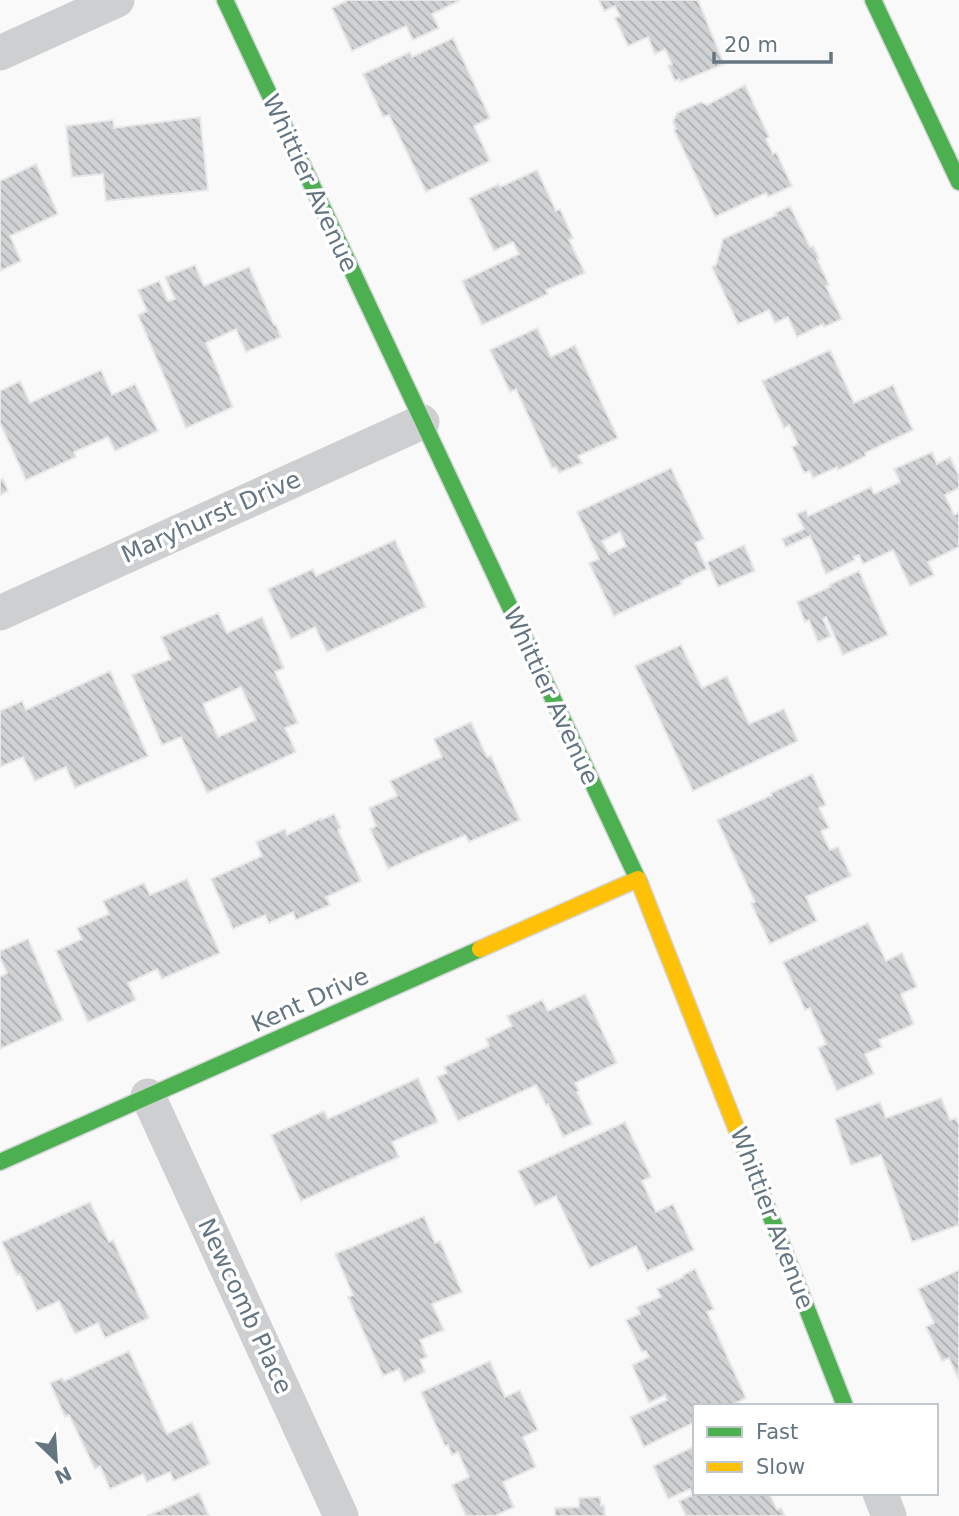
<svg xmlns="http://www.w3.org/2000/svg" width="959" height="1516" viewBox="0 0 959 1516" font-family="'DejaVu Sans',sans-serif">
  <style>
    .building { fill: url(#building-back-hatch); stroke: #e8e8e8; stroke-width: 2; fill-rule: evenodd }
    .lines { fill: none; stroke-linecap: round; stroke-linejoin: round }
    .fast-casing { stroke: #d5d6d7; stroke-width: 19 }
    .slow-casing { stroke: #d5d6d7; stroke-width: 19 }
    .street { stroke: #cecfd0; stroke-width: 35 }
    .fast { stroke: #4caf50; stroke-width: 16 }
    .slow { stroke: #ffc107; stroke-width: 16 }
    .labels { text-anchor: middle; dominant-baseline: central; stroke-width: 7; stroke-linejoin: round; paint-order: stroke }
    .street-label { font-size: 24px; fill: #657683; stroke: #fff }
  </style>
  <defs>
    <pattern id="building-back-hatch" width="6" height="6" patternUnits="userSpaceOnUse" patternTransform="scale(1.75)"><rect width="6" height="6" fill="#d0d2d3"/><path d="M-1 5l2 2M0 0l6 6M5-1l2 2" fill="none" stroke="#acafb1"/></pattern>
  </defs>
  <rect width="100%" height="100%" fill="#f9f9f9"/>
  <!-- building -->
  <path class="building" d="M348 0H459V1L432 14 439 28 413 40 406 26 352 51 332 8Z
    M599 0H698L724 64 680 82 679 79 675 81 668 66 672 64 665 49 655 54 648 37 628 46 615 18 620 16 615 6 604 11Z
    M453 38 490 118 474 126 490 161 426 192 389 115 383 117 363 74 410 52 412 57Z
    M745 85 769 137 766 139 773 154 776 152 792 186 768 197 766 193 715 217 674 130 676 129 673 122 677 113 701 102 707 105Z
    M200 117 208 190 106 201 103 174 72 177 66 126 113 120 114 128Z
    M36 164 58 214 10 236 21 261 0 271V181Z
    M537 170 556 211 560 209 573 238 569 240 585 273 546 290 548 294 482 325 462 281 519 254 513 242 494 251 469 198 499 184 500 187Z
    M790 206 810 247 813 246 819 258 817 259 829 285 826 286 842 319 824 327 823 324 797 337 788 317 775 323 769 310 738 324 712 267 716 265 723 239 776 215 775 213Z
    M195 265 204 286 249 267 274 325H276L281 337 246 352 236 329 206 343 233 407 186 428 138 315 147 311 138 290 159 281 168 301 175 299 165 277Z
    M537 328 551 357 575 345 618 438 578 456 582 463 559 473 556 467 552 468 516 389 510 392 490 350Z
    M830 350 854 403 893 385 913 430 865 453 866 456 838 470 837 467 813 478 810 471 804 473 792 447 798 444 789 425 784 428 762 381Z
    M101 370 112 395 135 384 158 431 115 451 108 437 74 452 76 457 26 480 0 423V391L20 381 30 403Z
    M932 452 937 464 950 457 959 476V488L945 495 954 515 958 513 959 515V547L928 562 934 575 910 586 893 550 863 564 859 555 853 557 855 560 826 574 820 561 821 560 810 536 786 547 782 539 804 529 797 514 806 510 808 516 871 487 874 494 900 482 894 469Z
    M671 468 704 539 695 543 707 569 681 581 682 584 614 616 589 563 599 559 577 512ZM620 532 626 546 609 554 602 541Z
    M3 479 8 491 0 495V480Z
    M395 540 426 607 327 652 315 627 291 639 268 589 313 569 316 576Z
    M744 545 755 571 718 587 707 562Z
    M859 571 888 635 843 655 826 617 823 619 831 636 818 642 809 620 805 622 797 602 830 587 829 585Z
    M218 613 227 633 262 617 284 668 275 672 298 723 285 728 296 752 207 793 181 737 162 745 132 675 171 659 161 637ZM241 687 256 720 218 737 203 704Z
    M681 645 702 688 727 676 749 724 784 709 798 741 693 791 635 666Z
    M110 671 148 756 75 788 66 767 35 781 23 757 0 767V711L22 701 26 710Z
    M471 722 487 757 491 756 520 820 469 842 465 835 388 869 370 829 376 826 369 808 397 796 390 781 442 757 434 739Z
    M812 774 826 805 819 808 829 828 821 831 830 850 838 847 851 876 806 897 817 921 770 944 751 903 755 902 717 820 772 795 771 793Z
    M334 814 341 828 338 830 361 881 326 897 330 905 296 920 293 912 269 923 265 915 233 929 211 879 262 856 256 842 285 829 287 835 321 818V820Z
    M187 879 220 953 162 979 157 969 128 983 136 1000 88 1022 56 951 82 939 77 928 109 914 103 901 144 883 150 895Z
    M868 923 886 961 902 953 917 987 901 994 914 1024 879 1040 882 1047 865 1054 874 1074 837 1091 818 1048 826 1044 810 1008 805 1010 783 962Z
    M28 939 63 1020 0 1049V977L7 973 0 958V951Z
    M585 994 617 1063 575 1083 579 1091 577 1092 592 1124 563 1137 548 1104 546 1105 536 1085 458 1121 437 1077 447 1073 444 1067 489 1046 486 1039 512 1026 507 1016 542 1000 548 1011Z
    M418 1078 438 1122 392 1142 399 1157 301 1201 271 1135 324 1111 328 1119Z
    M941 1098 950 1120 956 1118 959 1125V1225L912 1242 881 1155 851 1165 835 1119 880 1102 886 1118Z
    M625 1122 651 1177 642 1181 656 1212 673 1204 694 1250 647 1271 636 1246 590 1268 556 1196 535 1206 518 1171Z
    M90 1202 109 1242 113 1240 149 1318 105 1338 98 1323 75 1334 59 1301 37 1311 20 1274 17 1275 2 1242Z
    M424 1216 435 1243 440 1241 462 1292 432 1304 444 1330 420 1340 427 1357 420 1360 425 1372 404 1382 399 1369 383 1376 348 1297 353 1295 335 1254Z
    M695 1269 714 1309 707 1312 746 1398 730 1406H695V1422L644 1447 630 1417 667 1400 665 1395 649 1403 632 1365 649 1357 646 1351 642 1352 626 1320 640 1314 637 1307 661 1297 657 1289 683 1277V1275Z
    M959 1270V1380L949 1358 942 1361 926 1327 934 1323 918 1289Z
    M129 1351 167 1434 192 1422 210 1464 174 1481 170 1472 147 1482 143 1474 110 1489 100 1466 95 1469 69 1415 65 1417 50 1383 62 1378 64 1381Z
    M490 1361 505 1397 520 1390 538 1430 523 1437 536 1467 503 1482 514 1507 495 1516H466L452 1485 469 1477 458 1452 452 1455 448 1445 445 1446 421 1392Z
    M695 1446V1493H769L777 1510 781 1508 785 1516H686L679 1501 693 1495 690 1489 668 1499 653 1466Z
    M199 1493 209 1516H147Z
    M600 1497 601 1506 604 1505 605 1516H555V1508L579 1507V1498Z"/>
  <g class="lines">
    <defs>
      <path id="fast" d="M225 0 640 884
        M873 0 959 182
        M742 1143 845 1406
        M0 1162 480 949"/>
      <path id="slow" d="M640 884 742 1143
        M480 949 638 879"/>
    </defs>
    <!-- fast casing -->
    <use href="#fast" class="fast-casing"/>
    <!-- slow casing -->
    <use href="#slow" class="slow-casing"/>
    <!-- street -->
    <path class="street" d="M0 53 117 0
      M0 613 422 422
      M148 1096 341 1516
      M880 1493 889 1516"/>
    <!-- fast -->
    <use href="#fast" class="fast"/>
    <!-- slow -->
    <use href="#slow" class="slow"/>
  </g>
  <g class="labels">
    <!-- street labels -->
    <g class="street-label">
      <text transform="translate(310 183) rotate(65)">Whittier Avenue</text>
      <text transform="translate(211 517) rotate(-24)">Maryhurst Drive</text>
      <text transform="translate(551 696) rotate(65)">Whittier Avenue</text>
      <text transform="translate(310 1000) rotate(-24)">Kent Drive</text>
      <text transform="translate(772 1218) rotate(69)">Whittier Avenue</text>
      <text transform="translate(245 1306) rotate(65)">Newcomb Place</text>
    </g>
  </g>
  <!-- legend -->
  <rect x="693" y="1404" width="245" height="91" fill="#ffffff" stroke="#c1c8cd" stroke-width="2"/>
  <rect x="707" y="1427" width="35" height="10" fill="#4caf50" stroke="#c1c8cd" stroke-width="2"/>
  <text x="756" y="1439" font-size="21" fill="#657683">Fast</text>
  <rect x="707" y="1462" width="35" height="10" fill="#ffc107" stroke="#c1c8cd" stroke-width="2"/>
  <text x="756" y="1474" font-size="21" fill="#657683">Slow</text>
  <!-- north arrow -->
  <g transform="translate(56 1460) rotate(155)" stroke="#ffffff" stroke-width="5" paint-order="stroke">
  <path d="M0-5L12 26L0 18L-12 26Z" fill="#657683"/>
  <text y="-10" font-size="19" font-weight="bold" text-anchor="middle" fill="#657683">N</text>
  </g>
  <!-- scale -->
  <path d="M714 52v10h117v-10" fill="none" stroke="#657683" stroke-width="3.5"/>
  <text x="724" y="52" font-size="21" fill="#657683" stroke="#ffffff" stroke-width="5" paint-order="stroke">20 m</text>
</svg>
